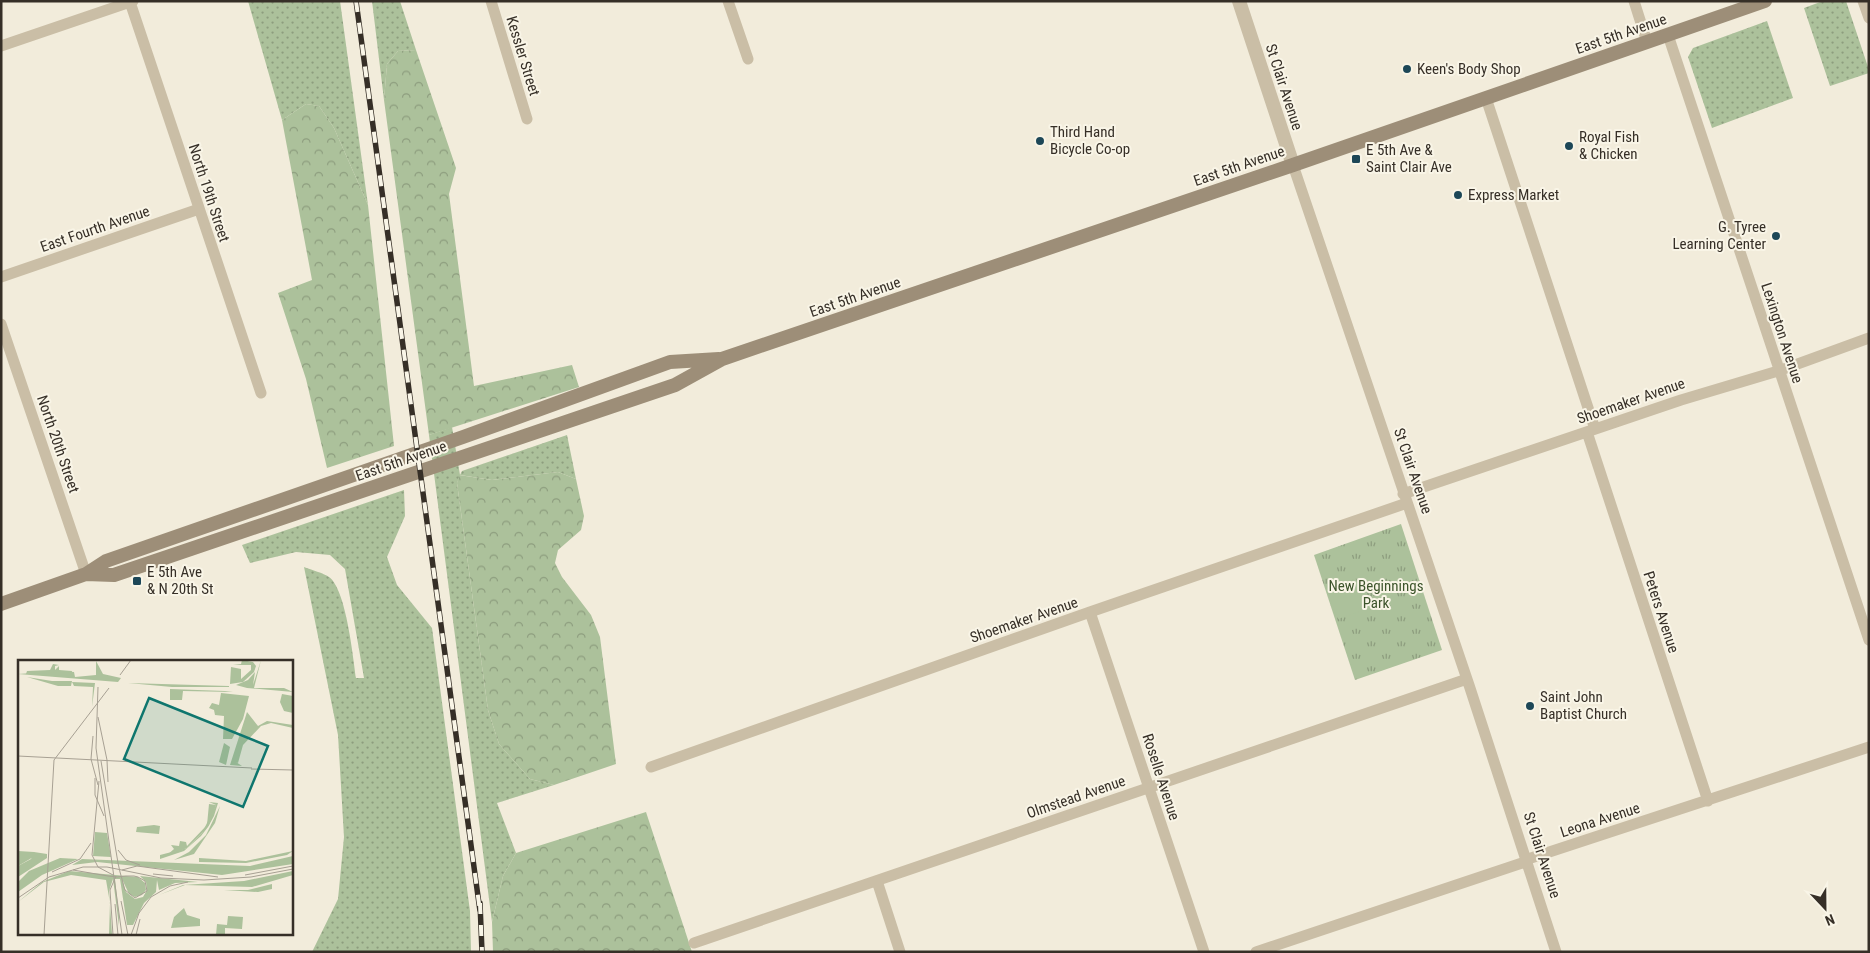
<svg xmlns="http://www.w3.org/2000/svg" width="1870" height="953" viewBox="0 0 1870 953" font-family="'Roboto Condensed',sans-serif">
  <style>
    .grass { fill: url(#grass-dots) }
    .forest { fill: url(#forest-crowns) }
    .park { fill: url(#park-tufts) }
    .pitch { fill: #acc19b }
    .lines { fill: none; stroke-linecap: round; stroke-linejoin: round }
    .minor { stroke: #cabea6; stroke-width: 11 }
    .tertiary { stroke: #cabea6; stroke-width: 14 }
    .secondary { stroke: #9d8e78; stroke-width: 14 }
    .rail-casing { stroke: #362f27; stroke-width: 5.5 }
    .rail { stroke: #f9f5e7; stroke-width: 4; stroke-dasharray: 11; stroke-linecap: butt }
    .poi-dot { fill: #1d4757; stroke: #f9f5e7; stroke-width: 2 }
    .labels { text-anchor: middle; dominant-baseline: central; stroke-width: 4; stroke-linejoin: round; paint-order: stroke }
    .street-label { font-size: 15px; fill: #362f27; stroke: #f9f5e7 }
    .poi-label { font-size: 15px; fill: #362f27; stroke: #f9f5e7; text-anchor: start }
    .park-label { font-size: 15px; fill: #3c542b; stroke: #f9f5e7 }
    .inset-road { fill: none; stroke: #a7a093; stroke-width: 1 }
    .view { fill: #0f766e; fill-opacity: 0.15; stroke: #0f766e; stroke-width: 2.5 }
    .inset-edge { fill: none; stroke: #362f27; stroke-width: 2.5 }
  </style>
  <defs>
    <pattern id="grass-dots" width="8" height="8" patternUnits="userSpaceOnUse" patternTransform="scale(1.25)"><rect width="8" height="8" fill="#acc19b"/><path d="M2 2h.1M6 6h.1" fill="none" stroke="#8d9d7e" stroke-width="1.8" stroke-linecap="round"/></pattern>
    <pattern id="forest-crowns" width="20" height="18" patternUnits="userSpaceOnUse" patternTransform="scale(1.25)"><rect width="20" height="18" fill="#acc19b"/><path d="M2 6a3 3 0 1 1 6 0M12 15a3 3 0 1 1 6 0" fill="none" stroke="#8d9d7e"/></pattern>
    <pattern id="park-tufts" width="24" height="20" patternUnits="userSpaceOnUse" patternTransform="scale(1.25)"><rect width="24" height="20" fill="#acc19b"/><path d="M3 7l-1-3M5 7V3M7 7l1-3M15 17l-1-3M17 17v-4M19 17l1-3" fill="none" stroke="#8d9d7e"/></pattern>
  </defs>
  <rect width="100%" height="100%" fill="#f2ecdb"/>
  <!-- grass -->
  <path class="grass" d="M248 1H340L368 205 334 128 319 106 306 104 282 120Z
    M372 1H400L416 50 398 51 387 64 384 100Z
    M1823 1H1846L1869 70V73L1830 86 1804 8Z
    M1767 21 1793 98 1712 128 1688 57 1693 48Z
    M452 427 460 475 462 471 567 435 576 479 558 472 492 480 460 475 457 483 488 710 499 744 530 779 554 785 497 803 516 853 503 876 492 922 429 435Z
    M404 490 405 516 387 557 397 585 432 628 470 911 471 952H312L338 899 344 837 338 735 304 567C312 570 323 573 329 577 346 589 353 656 356 678H364L345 569 330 555 296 552 250 563 242 545Z"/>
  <!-- forest -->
  <path class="forest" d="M416 50 456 168 449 194 474 386 572 365 579 387 429 435 384 100 387 64 398 51Z
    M306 104 319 106 334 128 368 205 394 446 327 468 306 379 278 293 312 280 282 120Z
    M558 472 576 479 584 516 581 530 558 550 555 563 562 577 591 615 600 637 616 764 554 785 530 779 499 744 488 710 457 483 459 475 492 480Z
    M646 812 692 952H493L492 922 503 876 516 853Z"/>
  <!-- park -->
  <path class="park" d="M1401 524 1442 650 1355 680 1314 555Z"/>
  <!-- pitch -->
  <path class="pitch" d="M1356 579 1367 609 1338 619 1327 588Z"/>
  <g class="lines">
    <!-- minor -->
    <path class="minor" d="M491 1 527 119
      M728 1 748 59
      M1634 1 1647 42
      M1863 1 1869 18
      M130 2 261 393
      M1668 35 1869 640
      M1 46 133 1
      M1486 98 1595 429
      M1293 165 1469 685 1556 952
      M1 277 199 209
      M1 324 86 574
      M1587 432 1708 801
      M1403 494 1681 400 1778 371 1869 338
      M1090 612 1204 952
      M651 767 1090 612 1407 503
      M877 881 900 952
      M694 943 1467 679
      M1256 952 1522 863 1531 858 1869 747"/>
    <!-- tertiary -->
    <path class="tertiary" d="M1239 1 1293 165"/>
    <!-- secondary -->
    <path class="secondary" d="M86 574 114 575 675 385 722 359 1293 165 1765 1
      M1 604 86 574 106 561 463 437 670 362 719 359"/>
    <defs>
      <path id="rail" d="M356 1 480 911
        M480 903 482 952"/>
    </defs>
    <!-- rail casing -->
    <use href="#rail" class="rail-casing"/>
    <!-- rail -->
    <use href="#rail" class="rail"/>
  </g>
  <!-- markers -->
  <g class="poi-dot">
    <circle cx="1407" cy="69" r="5"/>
    <circle cx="1040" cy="141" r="5"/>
    <circle cx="1569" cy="146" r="5"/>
    <rect x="1351" y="154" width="10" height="10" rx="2.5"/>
    <circle cx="1458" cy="195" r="5"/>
    <circle cx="1776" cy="236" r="5"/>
    <rect x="132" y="576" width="10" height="10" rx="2.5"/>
    <circle cx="1530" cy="706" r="5"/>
  </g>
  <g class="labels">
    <!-- street labels -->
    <g class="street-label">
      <text transform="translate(1621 34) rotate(-19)">East 5th Avenue</text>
      <text transform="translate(523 56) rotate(73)">Kessler Street</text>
      <text transform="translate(1284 87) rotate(72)">St Clair Avenue</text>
      <text transform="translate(1239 166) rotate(-19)">East 5th Avenue</text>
      <text transform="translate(209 193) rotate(72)">North 19th Street</text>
      <text transform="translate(95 229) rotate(-19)">East Fourth Avenue</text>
      <text transform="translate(855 297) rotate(-19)">East 5th Avenue</text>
      <text transform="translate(1782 333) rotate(72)">Lexington Avenue</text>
      <text transform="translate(1631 401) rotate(-19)">Shoemaker Avenue</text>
      <text transform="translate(58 444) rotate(71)">North 20th Street</text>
      <text transform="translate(401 461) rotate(-19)">East 5th Avenue</text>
      <text transform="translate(1413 471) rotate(71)">St Clair Avenue</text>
      <text transform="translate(1661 612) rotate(72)">Peters Avenue</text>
      <text transform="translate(1024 620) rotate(-19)">Shoemaker Avenue</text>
      <text transform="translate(1161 777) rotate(72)">Roselle Avenue</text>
      <text transform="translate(1076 797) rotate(-19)">Olmstead Avenue</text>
      <text transform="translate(1600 820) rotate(-18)">Leona Avenue</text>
      <text transform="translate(1542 855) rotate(72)">St Clair Avenue</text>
    </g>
    <!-- poi labels -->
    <g class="poi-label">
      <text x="1417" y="69">Keen's Body Shop</text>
      <text x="1050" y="132">Third Hand<tspan x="1050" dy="17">Bicycle Co-op</tspan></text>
      <text x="1579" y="137">Royal Fish<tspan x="1579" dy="17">&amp; Chicken</tspan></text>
      <text x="1366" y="150">E 5th Ave &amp;<tspan x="1366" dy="17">Saint Clair Ave</tspan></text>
      <text x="1468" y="195">Express Market</text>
      <text x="1766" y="227" text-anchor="end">G. Tyree<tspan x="1766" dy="17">Learning Center</tspan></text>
      <text x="147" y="572">E 5th Ave<tspan x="147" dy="17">&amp; N 20th St</tspan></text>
      <text x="1540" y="697">Saint John<tspan x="1540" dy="17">Baptist Church</tspan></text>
    </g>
    <!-- park labels -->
    <g class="park-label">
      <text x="1376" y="586">New Beginnings<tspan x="1376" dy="17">Park</tspan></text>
    </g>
  </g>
  <!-- overview -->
  <g transform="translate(18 660)">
    <rect width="275" height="275" fill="#f2ecdb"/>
    <path d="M243 0 236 28H266L275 32 229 28 218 25 230 20 237 12 235 25ZM78 1 85 14 103 18 100 22 0 14 42 11 56 12 57 17 78 15ZM54 22 77 23 74 47 75 27 56 26ZM152 29 207 31 215 32 165 31 164 40H152ZM264 34 275 36V53L266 51 262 42ZM229 52 240 66 249 61 275 65V68L253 63 243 66 225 85 220 103 218 102 224 106 212 105ZM191 142 200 143 196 156 190 167 183 176 166 191 142 199V195L169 188 184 173 198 145ZM202 146 197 163 176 194 156 200 171 192 188 175ZM77 172 89 173 93 197 75 196ZM275 191 269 195 228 203 181 202V198L228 201ZM16 192 29 194V198L0 217V206L13 199ZM275 196V204L204 215 79 202 54 205 64 199 232 206ZM42 198 60 199 24 215 0 232V222L11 211ZM51 211 120 217 127 223 128 230 124 235 117 237 111 234 104 219 108 232 117 239 125 237 129 230 128 222 122 216 180 222 157 223 141 230 139 220 138 232 126 243 115 265H109L102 219H97L101 255V266L95 219 91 231 94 274 91 275 92 243 88 220 53 215 26 222 0 242 24 222ZM275 211V215L234 227 167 225 141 235 165 225 226 221ZM254 224V229L240 232 206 230H230Z" fill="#acc19b"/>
    <path d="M224 0 235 2 238 6 236 12 225 22 212 24 213 7 223 9V19L233 10V5H215L223 4ZM35 4 41 5 37 6V10L41 6V10L54 11 53 17 50 12 8 14 9 11 32 10ZM9 17 34 21H54L53 26H40ZM110 23 211 26V27H154ZM203 33 231 36 225 59 214 79H205L206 56 197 55 196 50 191 48 194 43 201 45ZM206 83 212 87 208 105 201 102ZM191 144 198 145 191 165 184 173 169 188 148 196 156 189 153 185 161 186 162 181 168 182 169 186 189 165ZM0 191 16 192 17 196 0 206Z" fill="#acc19b"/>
    <path d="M136 165 142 166 141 174 118 172 119 167ZM166 248 169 255 182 259V266L153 268 156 257ZM210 256 225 257 224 269 207 268V275H198L199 264 209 265Z" fill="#acc19b"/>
    <path class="inset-road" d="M102 15 113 0M80 27 78 88 104 275M80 57 89 100 90 122M75 76 73 99 80 125M0 96 234 108M233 109 275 110M77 118V135L86 156M81 121 74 195 80 207 95 215M100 190 108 200 122 205M55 210 90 216 99 217 108 216H116L120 217 127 221 129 231 117 238 107 230 106 227 104 219 102 212 100 203 83 101M104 210 119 206 200 217M34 212 62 199 73 183M135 214 155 216M227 215 275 206M0 238 31 217 65 207H89L143 218 186 220 233 217 275 209M103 241 110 275M97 244 100 275M26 275 36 100 91 28M95 275 92 230 98 216M113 275 121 253 133 237 152 226 170 222M118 275 122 259"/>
    <path class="view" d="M131 38 250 86 225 147 106 99Z"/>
    <rect width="275" height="275" class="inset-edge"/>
  </g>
  <!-- border -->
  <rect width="1870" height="953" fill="none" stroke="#362f27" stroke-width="5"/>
  <!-- north arrow -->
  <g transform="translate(1825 908) rotate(158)" stroke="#f9f5e7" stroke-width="4" paint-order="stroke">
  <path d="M0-4L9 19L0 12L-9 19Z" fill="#362f27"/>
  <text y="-8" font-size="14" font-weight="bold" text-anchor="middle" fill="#362f27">N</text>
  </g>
</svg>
